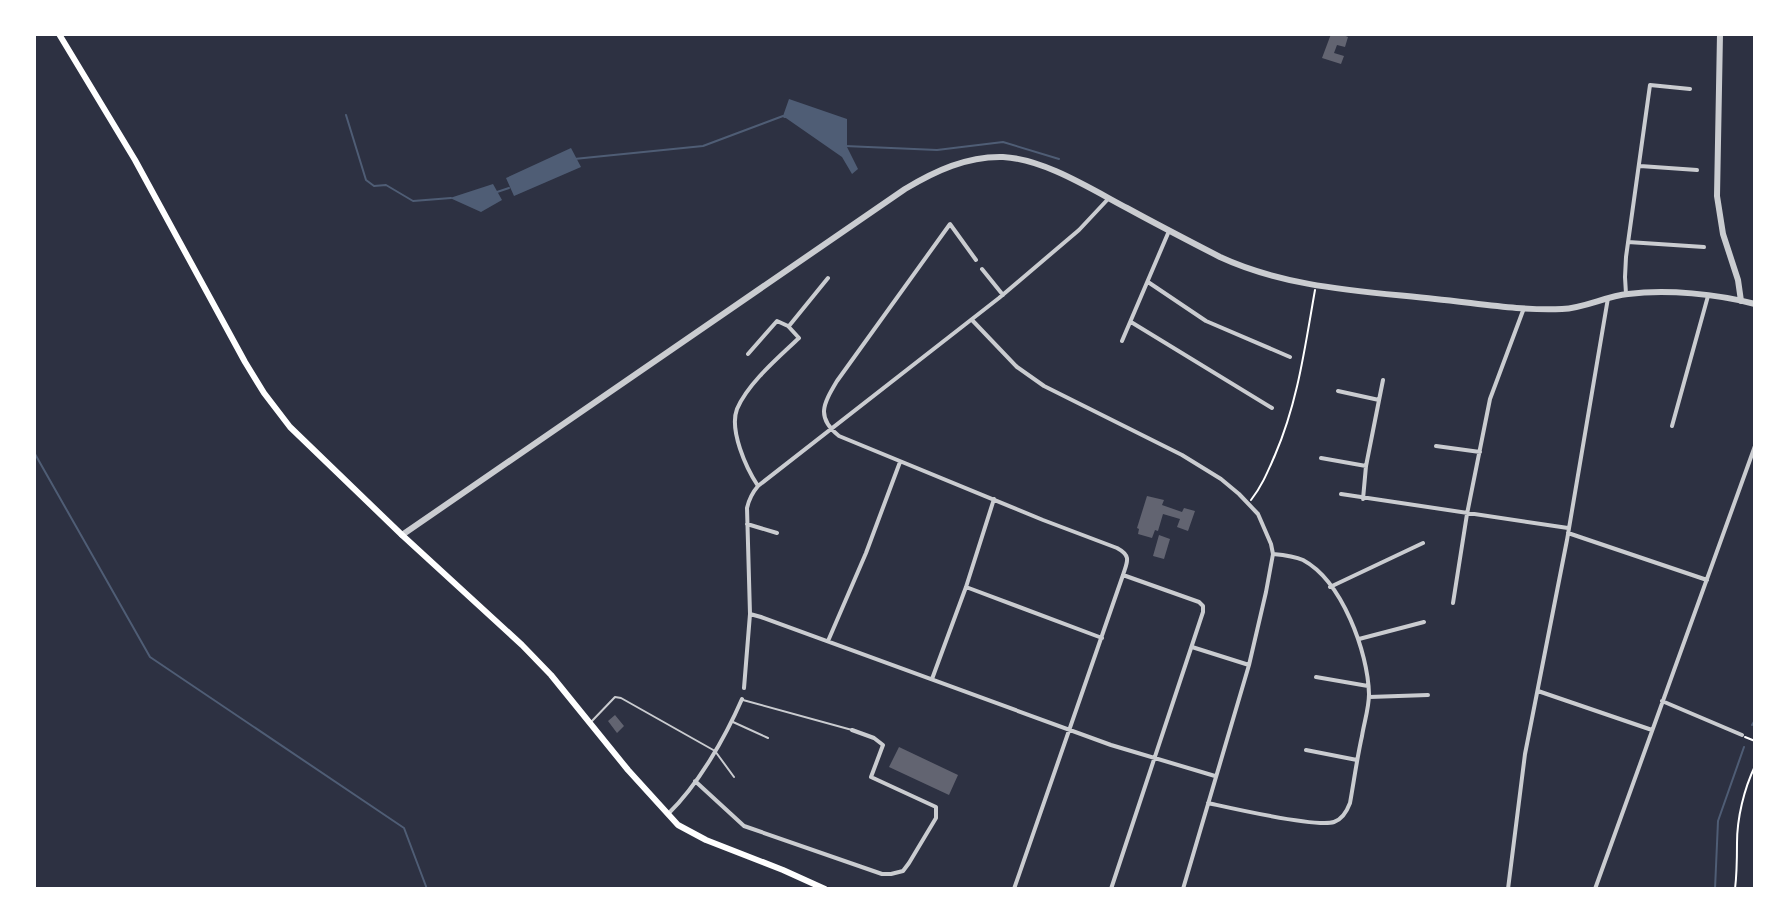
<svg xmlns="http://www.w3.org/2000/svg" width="1789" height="923" viewBox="0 0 1789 923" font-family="Barlow,sans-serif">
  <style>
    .water { fill: #4f5d75 }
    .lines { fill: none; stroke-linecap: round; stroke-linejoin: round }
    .stream { stroke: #4f5d75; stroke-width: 2 }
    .building { fill: #626471 }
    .path { stroke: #fff; stroke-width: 2 }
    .service { stroke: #caccd0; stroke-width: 2 }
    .minor { stroke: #caccd0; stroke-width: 4 }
    .tertiary { stroke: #caccd0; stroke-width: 6 }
    .secondary { stroke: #fff; stroke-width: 6 }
  </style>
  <rect width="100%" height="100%" fill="#2d3142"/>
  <!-- water -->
  <path class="water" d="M789 99 847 119V147L858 169 852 174 842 157 783 116Z
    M571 148 581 167 514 196 506 178Z
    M493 184 502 200 481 212 450 198Z"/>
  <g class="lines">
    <!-- stream -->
    <path class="stream" d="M346 115 366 180 374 186 386 185 413 201 451 198
      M845 146 937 150 1003 142 1059 159
      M574 159 703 146 783 116 785 117
      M497 192 509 188
      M35 454 150 657 404 828 427 889
      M1752 725 1755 720
      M1715 889 1718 821 1744 747"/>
  </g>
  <!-- building -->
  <path class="building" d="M1331 34H1341L1348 37 1345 47 1337 45 1334 53 1344 56 1341 64 1322 58Z
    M1147 496 1164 500 1162 505 1182 512 1184 508 1195 511 1188 531 1177 527 1180 519 1163 514 1158 531 1155 530 1152 538 1138 534 1139 529 1137 528Z
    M1159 535 1170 539 1164 559 1153 556Z
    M615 715 624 726 617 733 608 721Z
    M899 747 958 775 949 795 889 767Z"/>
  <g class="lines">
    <!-- path -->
    <path class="path" d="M1251 500C1262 486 1268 471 1275 455 1298 402 1305 346 1315 290
      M1745 737 1755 741
      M1735 889C1737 873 1737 859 1737 843 1737 818 1744 789 1755 766"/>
    <!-- service -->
    <path class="service" d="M743 700 852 730
      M591 722 615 697 621 698 715 751 734 777
      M733 722 768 738"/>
    <!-- minor -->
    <path class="minor" d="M1640 166 1697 170
      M1628 242 1704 247
      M976 260 950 224 837 381C824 403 815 417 839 436L1043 520 1117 548C1132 556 1127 562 1123 575L1014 889
      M982 269 1003 295
      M1148 282 1206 321 1290 357
      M1626 294 1625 277 1626 257 1650 85 1690 89
      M972 320 1017 367 1044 386 1182 455 1221 479 1239 494 1258 514 1271 544 1273 554 1266 592 1249 665 1183 889
      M1131 322 1272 408
      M789 326 828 278
      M1122 341 1169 231
      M748 354 777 321 788 326 799 338C779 357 748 383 737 409 729 430 746 468 758 486
      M1338 391 1379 400
      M1672 426 1708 296
      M1436 446 1480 452
      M1321 458 1366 466
      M1341 494 1568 528
      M1363 499 1366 466 1383 380
      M747 524 777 533
      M1568 533 1707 580
      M966 587 1102 638
      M1330 587 1423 543
      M1453 603 1467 514 1490 399 1524 308
      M750 614 761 617 1111 745 1215 776
      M1359 639 1424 622
      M828 641 866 553 900 462
      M1192 647 1249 665
      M1316 677 1368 686
      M932 679 966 587 994 499
      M744 688 750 614 747 508C749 499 752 493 758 486L999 298 1079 230 1109 198
      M1538 691 1652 730
      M1369 697 1428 695
      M1662 701 1742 735
      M1306 750 1357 760
      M695 781 744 826 882 874H891L903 871 909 863 936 818V807L871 777 883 745 874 738 852 730
      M1208 803C1231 808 1316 828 1334 822 1343 819 1347 811 1350 803 1354 781 1357 758 1362 736 1364 723 1369 708 1369 694 1368 652 1342 581 1303 560 1294 556 1284 555 1273 554
      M668 814C698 785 725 738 742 699
      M1111 889 1203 612V606L1199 602 1123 575
      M1508 889 1525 754 1567 540 1608 298
      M1595 889 1755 446"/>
    <!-- tertiary -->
    <path class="tertiary" d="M1720 34 1717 196 1723 234 1738 280 1741 301
      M402 535 905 189C935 171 967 156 1003 157 1044 159 1091 189 1127 208 1158 225 1189 241 1220 257 1287 288 1362 291 1435 299 1477 303 1520 311 1562 309 1585 308 1606 296 1628 294 1667 289 1717 294 1755 304"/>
    <!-- secondary -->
    <path class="secondary" d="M59 34 135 160 245 362 264 393 290 427 402 535 522 645 551 675 628 770 678 825 706 840 783 870 825 889"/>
  </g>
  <!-- border -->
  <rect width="1789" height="923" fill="none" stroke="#ffffff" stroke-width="72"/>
</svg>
